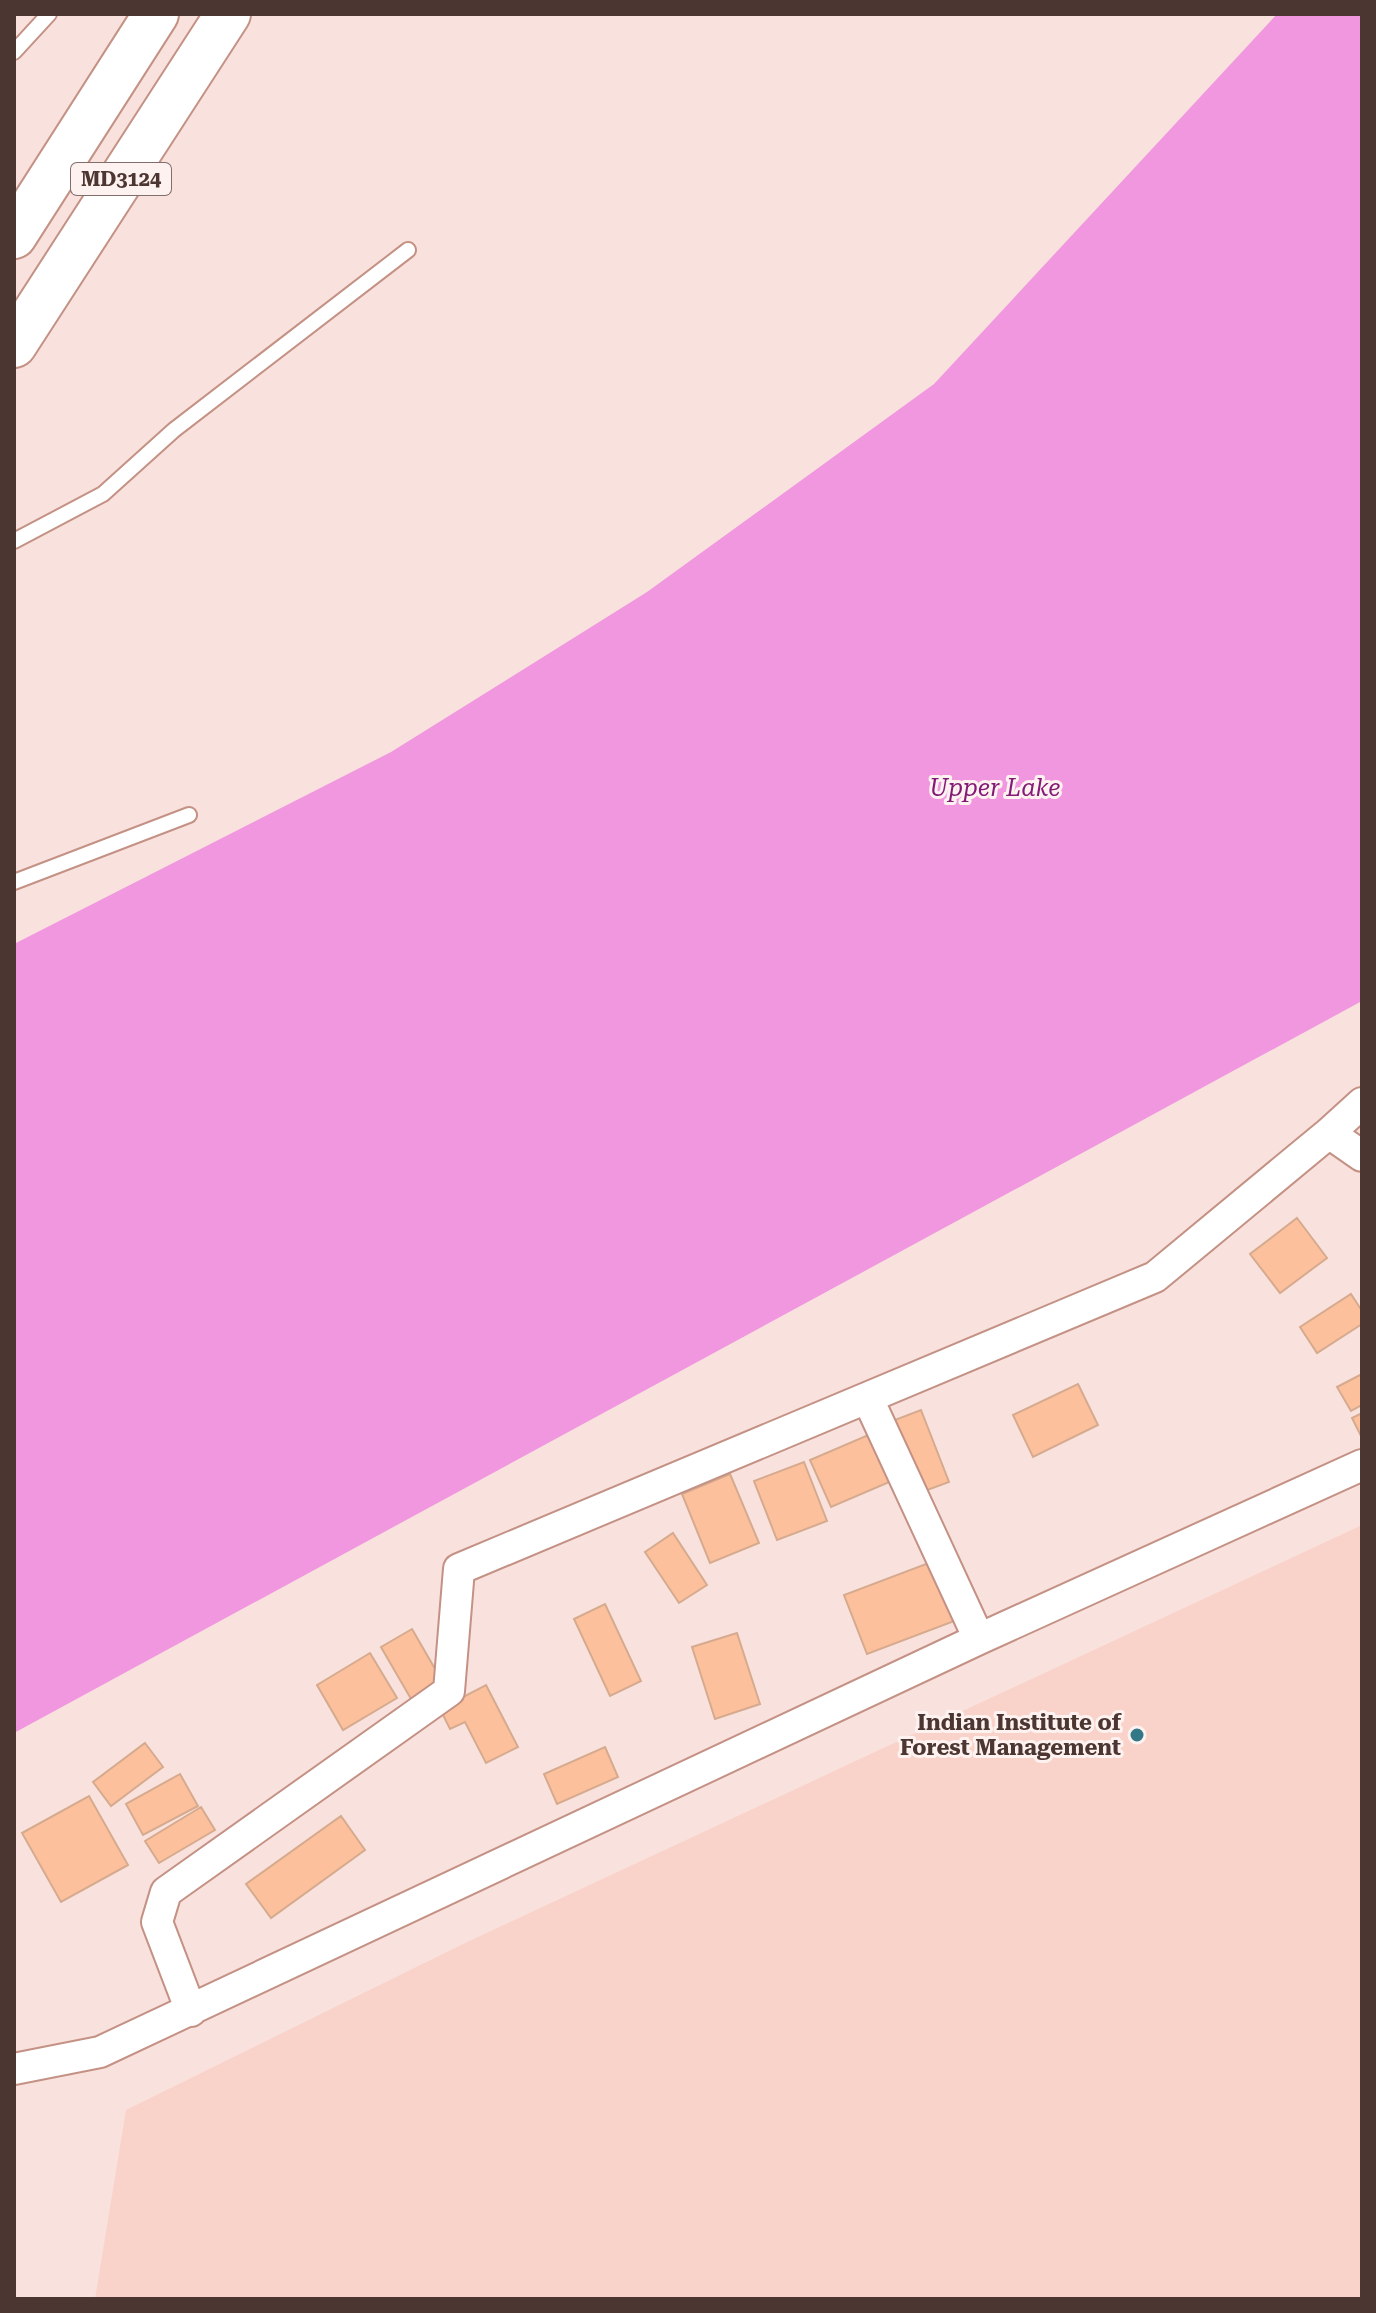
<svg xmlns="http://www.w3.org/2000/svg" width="1376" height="2313" viewBox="0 0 1376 2313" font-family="'Roboto Serif',serif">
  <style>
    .built { fill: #f9d2c9 }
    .water { fill: #f097e0 }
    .building { fill: #fcc19c; stroke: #d6aa8e; stroke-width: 2 }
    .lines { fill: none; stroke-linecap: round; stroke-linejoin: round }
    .service-casing { stroke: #c49185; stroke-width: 18 }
    .minor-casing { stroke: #c49185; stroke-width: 34 }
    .primary-casing { stroke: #c49185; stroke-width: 48 }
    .service { stroke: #fff; stroke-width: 14 }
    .minor { stroke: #fff; stroke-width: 30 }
    .primary { stroke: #fff; stroke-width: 44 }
    .poi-dot { fill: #337886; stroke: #fef2f0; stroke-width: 3 }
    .labels { text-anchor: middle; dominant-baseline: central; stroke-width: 6; stroke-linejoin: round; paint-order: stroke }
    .shield { fill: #fef2f0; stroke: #816e6a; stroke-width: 2 }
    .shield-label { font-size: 20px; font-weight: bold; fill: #4c3631 }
    .poi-label { font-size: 22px; font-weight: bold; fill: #4c3631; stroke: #fef2f0; text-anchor: end }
    .water-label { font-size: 24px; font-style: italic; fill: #831a77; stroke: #fef2f0 }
  </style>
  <rect width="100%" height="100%" fill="#f9e2dd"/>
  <!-- built -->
  <path class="built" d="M1362 1525V2299H95L126 2110 463 1944Z"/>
  <!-- water -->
  <path class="water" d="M1277 14H1362V1001L14 1733V944L391 752 647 592 934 384Z"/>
  <!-- building -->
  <path class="building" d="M1297 1218 1327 1258 1280 1293 1250 1254Z
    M1351 1294 1362 1311V1324L1317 1353 1300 1327Z
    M1362 1374V1405L1351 1411 1337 1387Z
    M1078 1384 1098 1425 1033 1457 1013 1415Z
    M921 1410 949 1482 914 1495 887 1423Z
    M1362 1413V1438L1352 1418Z
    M873 1433 894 1480 831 1507 810 1460Z
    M804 1462 827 1521 777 1540 754 1481Z
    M730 1474 759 1543 710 1563 682 1494Z
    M673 1533 707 1585 679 1603 645 1552Z
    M934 1561 957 1620 867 1654 844 1595Z
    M605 1604 641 1681 610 1696 574 1619Z
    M412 1629 442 1681 411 1699 381 1647Z
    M737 1633 760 1704 715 1719 692 1647Z
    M370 1653 397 1698 343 1730 317 1685Z
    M486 1685 518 1747 486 1763 465 1722 450 1729 440 1709Z
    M145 1743 163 1767 111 1806 93 1782Z
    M605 1747 618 1777 557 1804 544 1774Z
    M180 1774 198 1806 143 1835 126 1804Z
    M89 1796 128 1865 61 1902 22 1833Z
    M201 1807 215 1830 159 1863 145 1841Z
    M341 1816 365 1850 271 1918 246 1884Z"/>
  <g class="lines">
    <defs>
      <path id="service" d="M14 52 49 14
        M14 541 103 494 174 430 408 250
        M14 882 189 815"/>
      <path id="minor" d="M1329 1133 1362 1156
        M868 1399 979 1639
        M191 2011 157 1922 166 1892 449 1691 459 1569 1155 1277 1329 1133 1362 1103
        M14 2069 100 2052 979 1639 1362 1465"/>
      <path id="primary" d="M14 236 156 14
        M14 345 228 14"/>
    </defs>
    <!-- service casing -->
    <use href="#service" class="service-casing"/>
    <!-- minor casing -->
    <use href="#minor" class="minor-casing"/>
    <!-- primary casing -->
    <use href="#primary" class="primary-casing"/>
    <!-- service -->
    <use href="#service" class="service"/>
    <!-- minor -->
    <use href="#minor" class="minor"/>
    <!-- primary -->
    <use href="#primary" class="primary"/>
  </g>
  <!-- markers -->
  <circle class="poi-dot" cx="1137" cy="1735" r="8"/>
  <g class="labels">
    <!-- shield labels -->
    <rect class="shield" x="71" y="163" width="100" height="32" rx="6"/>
    <g class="shield-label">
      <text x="121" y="179">MD3124</text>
    </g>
    <!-- poi labels -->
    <g class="poi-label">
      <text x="1121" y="1722">Indian Institute of<tspan x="1121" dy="25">Forest Management</tspan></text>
    </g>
    <!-- water labels -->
    <g class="water-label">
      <text x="995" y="788">Upper Lake</text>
    </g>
  </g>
  <!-- border -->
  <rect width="1376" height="2313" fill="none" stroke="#4c3631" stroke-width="32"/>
</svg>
